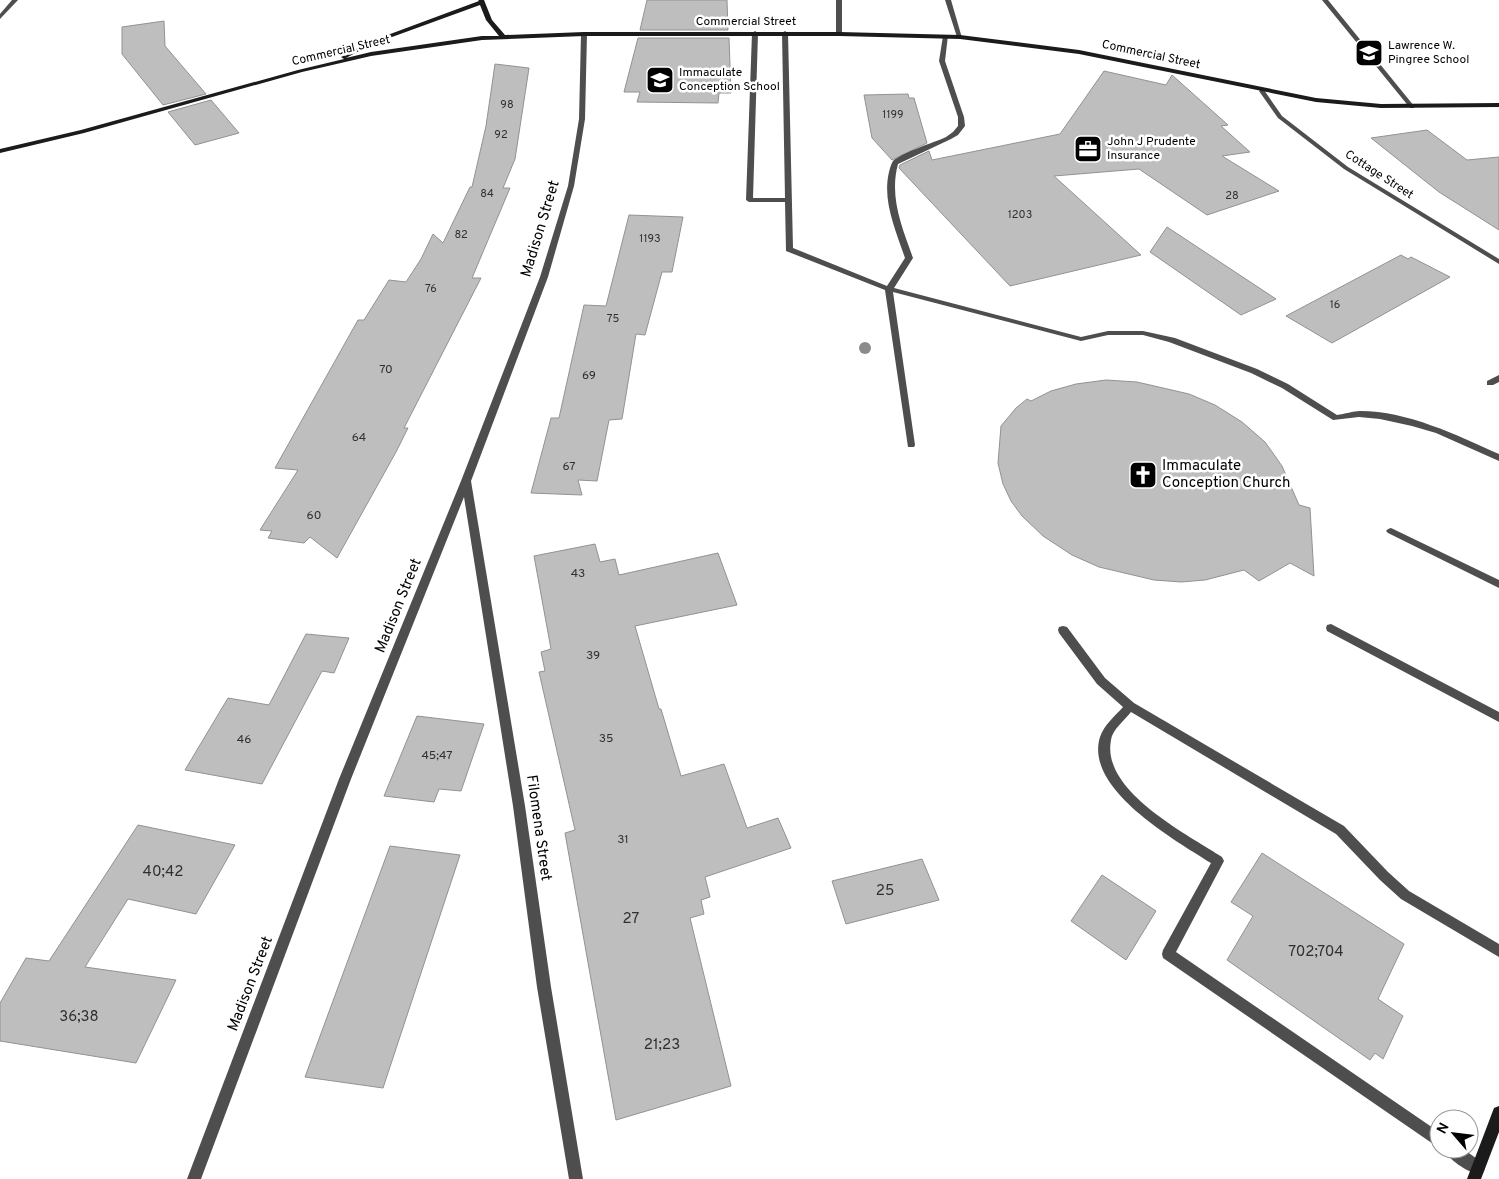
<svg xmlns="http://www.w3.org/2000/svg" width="1499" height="1179" viewBox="0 0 1499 1179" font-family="Overpass,sans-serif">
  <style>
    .building { fill: #bebebe; stroke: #929292 }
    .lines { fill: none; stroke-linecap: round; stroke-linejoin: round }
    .lane { fill: #4e4e4e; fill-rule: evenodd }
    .street { fill: #4e4e4e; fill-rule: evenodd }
    .secondary { fill: #1b1b1b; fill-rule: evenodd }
    .tree { fill: #8b8b8b }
    .labels { text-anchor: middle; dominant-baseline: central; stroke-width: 5; stroke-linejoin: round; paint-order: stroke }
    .far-number-label { font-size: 11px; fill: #303030 }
    .far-street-label { font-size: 12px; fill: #000; stroke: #fff }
    .far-poi-label { font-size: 12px; fill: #000; stroke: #fff; text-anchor: start }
    .number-label { font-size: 12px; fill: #303030 }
    .street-label { font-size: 15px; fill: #000; stroke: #fff }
    .poi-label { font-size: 15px; fill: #000; stroke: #fff; text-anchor: start }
    .near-number-label { font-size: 15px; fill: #303030 }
  </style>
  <rect width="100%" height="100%" fill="#fff"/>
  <!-- building -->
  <path class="building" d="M647 0H727L728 30H640Z
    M164 21 165 46 206 94 163 105 122 54V27Z
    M638 38H729L731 93H719L718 103 637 102 640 92H624Z
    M495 64 529 68 515 159 503 188H510L472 278H481L404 428H408L396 452 337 558 310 537 304 543 268 538 272 531 260 530 298 470 275 468 358 320H364L389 280 406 282 421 259 433 234 443 243 470 187H472L486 126Z
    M1104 71 1166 85 1172 75 1228 125 1221 126 1250 152 1222 156 1279 191 1207 215 1139 169 1054 176 1141 255 1010 286 899 168 900 165 929 151 932 160 1060 134Z
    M908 94 909 98H914L927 143 892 160 872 138 864 95Z
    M211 100 239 133 195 145 168 112Z
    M1427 130 1467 160 1499 157V230L1439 192 1371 138Z
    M629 215 683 217 672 272H662L645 335 636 334 622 419 609 420 597 481 578 480 582 495 531 493 551 418H559L584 305 606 306Z
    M1167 227 1276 299 1241 315 1150 252Z
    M1401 255 1408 259 1411 257 1450 277 1332 343 1286 316Z
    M1106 380 1137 382 1189 394 1215 405 1242 422 1265 442 1282 466 1299 505 1310 508 1314 576 1290 563 1259 581 1244 570 1205 580 1181 582 1154 580 1099 567 1072 555 1043 536 1022 516 1011 501 1003 484 998 463 1001 426 1016 408 1027 399 1031 401 1051 391 1076 384Z
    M595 544 600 562 615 559 619 575 718 553 737 605 635 626 659 709H661L681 776 724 764 747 828 778 818 791 848 705 877 710 897 701 900 704 914 690 918 731 1086 616 1120 565 833 575 830 539 672 545 671 541 652 551 649 534 556Z
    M306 634 349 638 334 673 322 671 262 784 185 770 228 698 269 705Z
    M417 716 484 724 461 791 439 789 434 802 384 796Z
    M138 825 235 845 196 914 128 899 85 967 176 980 136 1063 0 1041V1003L26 958 49 961Z
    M390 846 460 855 383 1088 305 1077Z
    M1262 853 1404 944 1378 999 1403 1016 1383 1059 1375 1053 1370 1060 1227 960 1253 916 1231 902Z
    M922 859 939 900 846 924 832 881Z
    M1102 875 1156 911 1126 960 1071 921Z"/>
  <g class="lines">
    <!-- lane -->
    <path class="lane" d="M1322 0H1328L1414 106V108H1410Z
      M755 31 758 33 753 198H785L782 33 785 31 788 33 793 248 887 286 905 258C896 231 882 201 889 172 890 168 891 164 893 161 903 152 933 143 946 137L953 132 958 126V117L939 61 943 36 948 35 945 61 964 117 965 126 958 135 951 139 898 164C889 197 902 227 913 258L894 288 1081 337 1108 331H1143L1175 338 1257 369 1288 384 1337 415C1345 414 1353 411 1360 411 1408 411 1456 435 1499 454V461L1436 433 1412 426 1380 419 1359 417 1333 420 1282 388 1251 373 1169 342 1143 335H1108L1081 341 893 292 915 445 914 447H908L885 290 786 251 785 202H749L746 200 752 33Z
      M1499 375V382L1493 385H1487V381Z
      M1391 528 1499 580V588L1388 533 1386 531 1388 529Z
      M1331 624 1499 712V722L1327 631 1326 628 1327 625Z
      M1063 626 1067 627 1105 678 1134 703 1344 826 1388 872 1409 891 1499 944V957L1401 899 1380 880 1336 834 1131 712C1125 720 1112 730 1111 740 1101 791 1187 834 1222 857L1224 861 1176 952 1439 1132V1148L1163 958 1162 954 1163 950 1211 863C1175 840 1084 789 1100 737 1104 725 1115 716 1123 707L1097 684 1059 633 1058 630 1059 627Z
      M1444 1149H1463L1483 1163 1485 1168 1483 1173 1478 1175C1467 1171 1448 1160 1444 1149Z"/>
    <!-- street -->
    <path class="street" d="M12 0H18L0 19V14Z
      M836 0H842V34L839 36 836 34Z
      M945 0H951L962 38 957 37Z
      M584 32 587 34 585 119 574 186 548 277 471 481 525 806 551 987 583 1179H569L537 987 513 806 464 497 351 779 201 1179H187L339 779 461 481 540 277 568 186 579 119 581 34Z
      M1260 90H1264L1282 116 1348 167 1499 259V264L1344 169 1278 118 1259 91Z"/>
    <!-- secondary -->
    <path class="secondary" d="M478 0H484L492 20 505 35 584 32H839L960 35 1079 50 1316 98 1381 104 1499 103V107L1381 108 1316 102 1079 54 960 39 839 36H584L482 40 371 56 302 72 84 133 0 153V149L81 130 298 70 344 59 341 57 342 56 366 43 479 1ZM480 5 486 20 499 36H482L371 52 346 58 370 45Z
      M1499 1106V1132L1481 1179H1467L1494 1108Z"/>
  </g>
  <!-- trees -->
  <circle class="tree" cx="865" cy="348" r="6"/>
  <!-- icons -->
  <defs>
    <symbol id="school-square" viewBox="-11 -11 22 22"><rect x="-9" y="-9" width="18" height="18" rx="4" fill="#000" stroke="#fff"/><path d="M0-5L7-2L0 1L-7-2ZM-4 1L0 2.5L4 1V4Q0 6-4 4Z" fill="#fff"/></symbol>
    <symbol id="office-square" viewBox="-11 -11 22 22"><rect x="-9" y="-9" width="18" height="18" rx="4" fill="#000" stroke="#fff"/><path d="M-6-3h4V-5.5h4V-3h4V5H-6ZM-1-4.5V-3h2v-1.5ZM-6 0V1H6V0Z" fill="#fff"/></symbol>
    <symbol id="church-square" viewBox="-11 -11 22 22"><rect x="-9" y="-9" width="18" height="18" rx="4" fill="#000" stroke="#fff"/><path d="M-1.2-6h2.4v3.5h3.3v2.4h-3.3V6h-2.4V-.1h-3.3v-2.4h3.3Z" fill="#fff"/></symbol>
  </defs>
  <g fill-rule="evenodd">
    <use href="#school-square" x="1353" y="37" width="32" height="32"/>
    <use href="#school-square" x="644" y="64" width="32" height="32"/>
    <use href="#office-square" x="1072" y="133" width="32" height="32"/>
    <use href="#church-square" x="1127" y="459" width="32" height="32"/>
  </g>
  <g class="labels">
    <!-- far-number labels -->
    <g class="far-number-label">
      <text x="507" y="105">98</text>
      <text x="893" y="115">1199</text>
      <text x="501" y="135">92</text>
      <text x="487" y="194">84</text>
      <text x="1232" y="196">28</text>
      <text x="1020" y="215">1203</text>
      <text x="461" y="235">82</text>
      <text x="650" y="239">1193</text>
      <text x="431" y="289">76</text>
      <text x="1335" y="305">16</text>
      <text x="613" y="319">75</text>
    </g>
    <!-- far-street labels -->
    <g class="far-street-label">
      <text x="746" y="22">Commercial Street</text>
      <text transform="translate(341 51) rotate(-13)">Commercial Street</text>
      <text transform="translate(1151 55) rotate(12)">Commercial Street</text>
      <text transform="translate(1379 175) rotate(33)">Cottage Street</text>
    </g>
    <!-- far-poi labels -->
    <g class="far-poi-label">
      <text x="1388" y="46">Lawrence W.<tspan x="1388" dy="14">Pingree School</tspan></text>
      <text x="679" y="73">Immaculate<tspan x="679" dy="14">Conception School</tspan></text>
      <text x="1107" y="142">John J Prudente<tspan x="1107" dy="14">Insurance</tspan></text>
    </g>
    <!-- number labels -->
    <g class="number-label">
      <text x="386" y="370">70</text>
      <text x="589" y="376">69</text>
      <text x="359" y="438">64</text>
      <text x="569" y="467">67</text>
      <text x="314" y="516">60</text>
      <text x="578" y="574">43</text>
      <text x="593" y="656">39</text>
      <text x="606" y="739">35</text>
      <text x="244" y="740">46</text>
      <text x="437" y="756">45;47</text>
      <text x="623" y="840">31</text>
    </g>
    <!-- street labels -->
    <g class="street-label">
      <text transform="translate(541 229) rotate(-73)">Madison Street</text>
      <text transform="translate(399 606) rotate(-68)">Madison Street</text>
      <text transform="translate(538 828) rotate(82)">Filomena Street</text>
      <text transform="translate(251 984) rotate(-69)">Madison Street</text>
    </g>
    <!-- poi labels -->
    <g class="poi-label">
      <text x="1162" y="466">Immaculate<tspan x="1162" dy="17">Conception Church</tspan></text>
    </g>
    <!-- near-number labels -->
    <g class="near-number-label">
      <text x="163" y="872">40;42</text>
      <text x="885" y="891">25</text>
      <text x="631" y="919">27</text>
      <text x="1316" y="952">702;704</text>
      <text x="79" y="1017">36;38</text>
      <text x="662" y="1045">21;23</text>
    </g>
  </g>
  <!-- north arrow -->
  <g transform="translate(1454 1134) rotate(298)"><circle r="24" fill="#ffffff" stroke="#999999"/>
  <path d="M0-4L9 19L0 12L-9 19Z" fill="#000000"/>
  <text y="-8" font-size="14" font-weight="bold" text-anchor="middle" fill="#000000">N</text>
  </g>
</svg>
